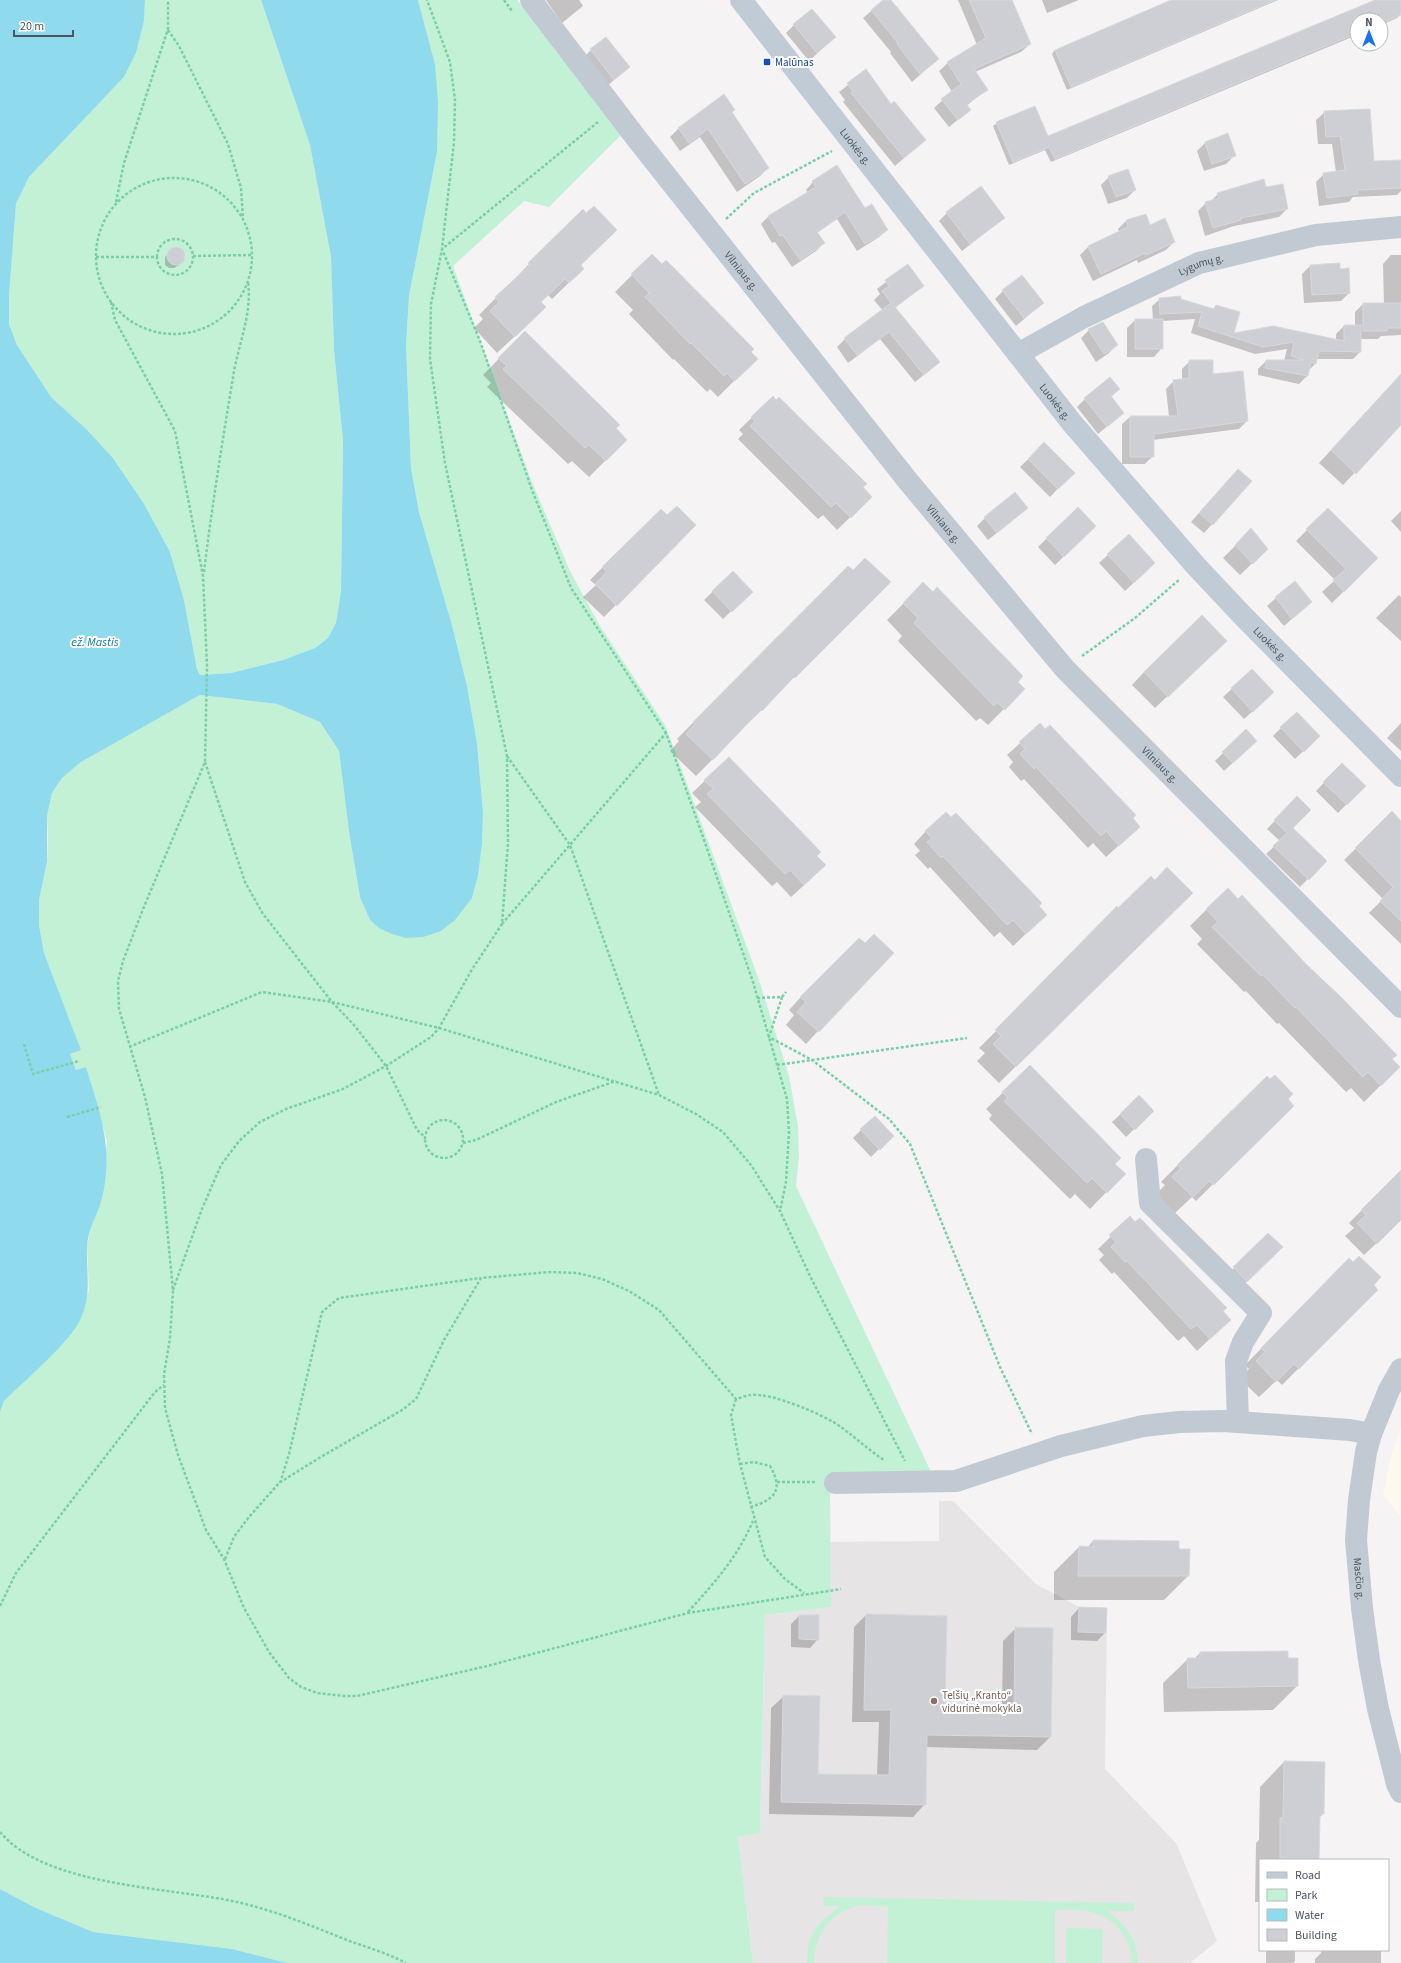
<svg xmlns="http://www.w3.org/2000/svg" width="1401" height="1963" viewBox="0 0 1401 1963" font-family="'Source Sans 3',sans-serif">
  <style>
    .commercial { fill: #fdf9ef }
    .education { fill: #e6e4e5 }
    .green { fill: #c3f1d5 }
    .water { fill: #90daee }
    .shadow { fill: #0003 }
    .building { fill: #cdcfd5; stroke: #d7d9de }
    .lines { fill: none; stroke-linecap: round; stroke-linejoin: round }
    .path { stroke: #7ad0a6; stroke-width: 2.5; stroke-dasharray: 3 2; stroke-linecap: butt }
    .minor { stroke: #c1cad2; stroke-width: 22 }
    .secondary { stroke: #c1cbd6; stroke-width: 22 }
    .transit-dot { fill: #1a4fb4; stroke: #fff; stroke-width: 1.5 }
    .education-dot { fill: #8d6e63; stroke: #fff; stroke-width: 1.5 }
    .labels { text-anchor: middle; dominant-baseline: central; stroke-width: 4; stroke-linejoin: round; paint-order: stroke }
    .transit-label { font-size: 11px; fill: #164399; stroke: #fff; text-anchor: start }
    .street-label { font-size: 11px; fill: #4a5661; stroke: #fff }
    .education-label { font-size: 11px; fill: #785e54; stroke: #fff; text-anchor: start }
    .water-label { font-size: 12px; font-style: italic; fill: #0c7c9b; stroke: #fff }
  </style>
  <rect width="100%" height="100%" fill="#f5f3f3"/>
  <!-- commercial -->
  <path class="commercial" d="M1401 1427V1517L1383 1495 1390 1460Z"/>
  <!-- education -->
  <path class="education" d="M939 1501H953L1036 1584 1079 1607 1107 1608 1105 1769 1176 1843 1217 1941 1190 1963H753L738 1837 760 1833 765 1615 831 1607 830 1542 939 1541Z"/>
  <!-- green -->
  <path class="green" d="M145 0H261L310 145 331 257 334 350 343 441 341 591 336 623 328 638 315 648 283 660 231 673 200 675 197 669 184 600 170 552 85 428 51 397 17 345 9 324V295L16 204 29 177 124 77 136 53 144 21Z
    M418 0H517L623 133 549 207 524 201 453 266 531 480 570 571 600 626 665 725 676 754 759 980 789 1076 798 1126 799 1156 796 1186 939 1489 830 1490 831 1607 765 1615 760 1833 738 1837 753 1963H287L232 1949 93 1932 36 1908 0 1889V1412L4 1401 65 1341 89 1291 87 1246 92 1221 102 1199 107 1141 86 1067 76 1070 70 1054 81 1050 44 953 39 925V900L47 862 48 839 47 816 52 793 62 778 81 762 200 695 277 704 320 722 339 751 349 832 360 897 370 920 472 898 478 876 482 844 483 812 477 743 467 686 452 625 419 512 411 468 406 345 409 296 437 152 435 64Z
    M823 1897 1134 1903V1911H1108C1127 1927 1137 1937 1138 1963H1132C1132 1938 1114 1917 1090 1912 1079 1909 1066 1910 1055 1910V1963H887L888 1907C879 1906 866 1904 857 1906 831 1911 813 1938 814 1963H807C806 1934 818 1923 840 1906H823Z
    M1066 1928 1103 1929 1102 1963H1066Z"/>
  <!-- water -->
  <path class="water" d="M0 0H145L144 21 136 53 124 77 29 177 16 204 9 295V324L17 345 51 397 85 428 112 457 144 504 170 552 184 600 197 669 200 675 231 673 283 660 315 648 328 638 336 623 341 591 343 441 334 350 331 257 310 145 261 0H418L435 64 438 102 437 152 409 296 406 345 411 468 419 512 452 625 467 686 477 743 483 812 482 844 478 876 472 898 455 920 441 931 423 937 406 938 392 934 379 928 370 920 360 897 349 832 339 751 320 722 277 704 200 695 81 762 62 778 52 793 47 816V862L39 900V925L44 953 81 1050 70 1054 76 1070 86 1067C100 1113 114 1148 102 1198 98 1215 88 1227 87 1247 86 1273 92 1293 81 1318 70 1343 25 1380 4 1401L0 1412Z
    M0 1889 36 1908 93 1932 232 1949 287 1963H0Z"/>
  <!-- shadow -->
  <path class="shadow" d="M546 0H579L583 6 562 23Z
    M884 0H890L938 59 912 82 890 53 891 52 863 18Z
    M958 0H1011L1030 44 1021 52 975 72 986 90 966 106 970 110 949 127 934 108 952 92 939 71 948 63 977 45Z
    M1042 0H1079L1047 13Z
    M1173 0H1278L1067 90 1052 54 1055 50Z
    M1378 0H1401V14L1397 18 1381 25V20H1357V35L1051 162 1045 150 1009 165 993 126 997 123 1047 138Z
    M794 25 835 37 809 61 786 33Z
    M591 50 629 67 606 87 583 58Z
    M866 71 891 105 925 140 895 166 843 102 845 100 839 92Z
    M724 96 731 112 768 168 760 176 737 192 700 137 680 151 670 137 678 129Z
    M1325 112 1374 162 1401 161V191L1397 195 1353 197 1349 202 1319 206 1316 182 1324 174 1336 172 1332 144H1318L1316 120Z
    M1228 135 1235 155 1226 164 1204 171 1197 151 1205 143Z
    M1109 177 1135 190 1127 198 1108 204 1101 185Z
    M813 182 865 209 887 230 879 237 857 251 837 219 817 233 824 243 816 251 792 267 775 242 772 243 761 224 768 217 808 193 806 190Z
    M1265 188 1287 209 1279 217 1234 226 1205 236 1198 211 1206 203 1210 202 1218 194Z
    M947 213 1004 218 962 251 939 221Z
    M586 214 580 265 583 269 552 299 548 295 540 303 528 324 497 353 474 328 483 319 479 315 529 264Z
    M1126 221 1150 226 1174 242 1166 250 1138 263 1137 260 1093 281 1080 255 1088 247 1119 232 1118 229Z
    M173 249H180L184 256 183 260 179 265 174 268H169L165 265V257Z
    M652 255 756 359 718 397 710 389 707 392 674 359 673 360 629 314 633 310 615 292Z
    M1391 255H1401V335L1381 336 1378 339H1360V352L1353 359H1316L1315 364 1308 371 1307 376 1299 384 1258 375V369L1266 361H1284L1287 349 1255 354 1191 333 1195 319 1162 321V348L1154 357H1127V328L1135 320H1153L1152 306 1160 299H1180L1212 310 1216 306 1232 334 1336 341V334L1344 326H1355V312L1363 304H1384L1383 264Z
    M908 265 923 286 895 308 930 370 915 382 880 339 848 363 837 347 845 339 883 311 874 300 880 294 877 289Z
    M1310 266 1339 270 1349 293 1341 301 1304 303 1302 274Z
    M1003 291 1043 303 1016 326 995 299Z
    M1089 330 1117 345 1109 353 1096 362 1081 338Z
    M525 332 626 440 589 477 572 461 568 464 487 387 491 383 483 375Z
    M1190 361 1212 376 1247 421 1239 429 1153 440V456L1145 464H1122V424L1130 417H1169L1166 389 1174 381 1182 380V369Z
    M1401 375V424L1343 485 1319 463Z
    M1119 389 1111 397 1123 413 1098 434 1077 407 1085 399Z
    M773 397 871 497 837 530 823 515 818 519 738 439 743 434 739 430Z
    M1044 444 1073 473 1050 497 1020 467Z
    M1230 478 1251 481 1204 533 1191 522Z
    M1078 508 1095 526 1055 565 1038 547Z
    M1328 509 1377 558 1332 603 1322 592 1335 580 1296 541Z
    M1401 511V532L1391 521Z
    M1018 516 988 540 977 526 985 518Z
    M667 517 695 525 604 617 583 597 596 585 590 580 603 567Z
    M1251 530 1267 549 1240 575 1223 558Z
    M1129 536 1146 571 1125 591 1099 563Z
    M733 572 743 600 723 619 704 600Z
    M1294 582 1311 602 1284 626 1267 606Z
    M923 584 1024 689 988 725 980 718 976 721 898 641 902 636 887 620Z
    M1399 595 1401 597V641L1376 618Z
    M780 634 810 661 696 776 670 751 679 741 677 739Z
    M1213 653 1155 708 1132 685 1144 672Z
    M1252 670 1264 701 1244 719 1223 697Z
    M1401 723V751L1387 738Z
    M1040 725 1131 818 1126 839 1106 857 1093 843 1088 848 1024 779 1021 781 1009 767 1013 762 1007 755Z
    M1281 728 1311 744 1295 759 1273 736Z
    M1248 749 1224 771 1215 761 1223 753Z
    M729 758 816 856 812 878 791 897 777 882 772 886 695 807 701 802 692 793Z
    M1342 764 1364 786 1338 813 1316 791Z
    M1297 798 1292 828 1326 861 1300 887 1266 854 1280 841 1267 829Z
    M1392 813 1401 822V944L1369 913 1383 899 1344 860Z
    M951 819 1038 907 1033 927 1013 946 1000 932 994 937 930 867 928 869 915 855 920 851 914 844 926 831Z
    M1155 881 1192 893 999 1083 977 1061 985 1053 979 1048 1118 910Z
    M1227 889 1382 1084 1364 1102 1351 1088 1346 1092 1279 1023 1277 1024 1246 991 1244 992 1197 944 1202 939 1190 926Z
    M812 985 818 1031 806 1044 786 1025 794 1015 789 1010Z
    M1030 1066 1124 1174 1090 1209 1075 1194 1070 1199 989 1119 992 1115 986 1109Z
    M1139 1097 1153 1111 1126 1137 1112 1122Z
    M1286 1099 1292 1106 1196 1201 1192 1197 1175 1213 1156 1194 1165 1185 1161 1182 1232 1110 1233 1111Z
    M861 1130 892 1136 871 1157 853 1138Z
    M1401 1171V1220L1364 1255 1345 1236 1354 1228 1349 1223Z
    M1130 1218 1222 1311 1217 1332 1197 1351 1184 1336 1178 1341 1114 1272 1112 1274 1099 1260 1104 1255 1098 1249Z
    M1268 1234 1281 1247 1239 1289 1226 1276Z
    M1349 1259 1377 1290 1282 1385 1277 1380 1259 1397 1240 1379 1249 1369 1245 1365Z
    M1093 1541 1188 1576 1164 1600H1054V1572L1079 1547 1087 1548Z
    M1079 1608 1105 1633 1097 1641 1071 1640V1617Z
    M866 1615 944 1707 1002 1708 1003 1641 1016 1628 1052 1629 1050 1737 1037 1750 926 1747 925 1804 913 1817 769 1814 771 1708 784 1696 817 1775 877 1776 879 1722H852L854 1627Z
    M799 1616 818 1639 810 1648 791 1647V1624Z
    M1200 1653 1287 1660 1297 1686 1273 1710 1164 1712 1163 1683 1188 1659H1194Z
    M1284 1762 1323 1814 1319 1818 1318 1860H1260V1902H1255L1256 1843 1259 1840 1260 1787Z
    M1266 1950H1295V1961L1293 1963H1266Z
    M1321 1950H1381V1963H1315V1959L1321 1953Z"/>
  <!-- building -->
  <path class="building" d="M883 0H891L939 59 920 74 897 44 898 43 871 10Z
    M969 0H1012L1031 44 974 69 988 90 966 104 971 110 958 120 941 99 961 84 947 62 986 38Z
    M1171 0H1275L1071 87 1055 50Z
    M1375 0H1401V15L1381 23V20H1357V33L1055 159 1049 147 1013 162 996 122 1035 106 1048 136Z
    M812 9 836 37 817 53 793 24Z
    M606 37 630 67 614 80 590 49Z
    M866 69 891 104 894 101 926 140 904 158 851 93 853 92 847 83Z
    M724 94 735 110 732 112 769 168 745 184 708 129 689 143 678 128Z
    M1370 109 1374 161 1401 160V188L1357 190 1358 194 1327 198 1323 173 1345 170 1340 136 1326 137 1324 111Z
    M1228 133 1236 156 1212 164 1205 142Z
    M837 165 865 208 872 204 888 230 865 244 845 212 817 232 825 243 800 260 783 235 780 236 768 216 816 187 812 181Z
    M1128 169 1136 190 1116 197 1108 176Z
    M1264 179 1266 187 1283 184 1288 209 1241 218V220L1213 228 1205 202 1219 198 1217 193Z
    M981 186 1005 218 970 244 946 212Z
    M594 206 617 230 581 265 584 269 569 283 565 279 541 302 546 307 515 337 490 311 499 302 495 297 530 265 528 263 583 209 586 213Z
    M1146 214 1150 225 1165 218 1175 242 1146 255 1145 253 1101 274 1088 246 1128 227 1126 220Z
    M167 256a9 9 0 1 1 18 0a9 9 0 1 1-18 0Z
    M652 254 662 264 666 260 754 349 751 352 758 359 735 381 727 373 724 376 691 343 690 344 645 297 649 293 631 274Z
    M1340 263V269L1349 268 1350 293 1312 295 1310 265Z
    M908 264 924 286 895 307 940 362 924 375 889 332 857 355 844 338 891 303 882 291 889 286 885 280Z
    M1022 275 1044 303 1024 318 1002 290Z
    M1181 296V299L1214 309 1216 305 1240 312 1234 333 1273 326 1344 341V325H1361V352L1319 351 1316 364 1311 362 1308 376 1265 368 1266 360H1304L1291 356 1294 342 1263 347 1198 326 1202 312 1160 314 1159 298Z
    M1363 303H1401V328H1387V331H1363Z
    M1135 319H1163V349H1135Z
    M1103 322 1118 345 1104 354 1088 329Z
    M525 331 620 425 616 428 627 440 606 461 589 445 585 448 503 369 507 366 498 358Z
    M1189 360H1213V374L1243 371 1248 421 1154 434V457H1130V416H1178L1173 380 1189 378Z
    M1401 374V425L1356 474 1331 450Z
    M1110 377 1120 389 1111 396 1124 413 1107 427 1084 398Z
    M773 396 776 400 779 397 867 484 863 487 872 497 851 518 836 503 831 507 750 426 755 421 751 417Z
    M1044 442 1075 473 1058 489 1028 459Z
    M1238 469 1252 481 1213 525 1199 513Z
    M1015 492 1028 508 997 533 984 517Z
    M677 506 696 525 617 606 595 584 607 572 602 567 661 509 667 515Z
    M1078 507 1096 526 1064 557 1046 538Z
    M1328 508 1378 558 1344 592 1333 580 1346 569 1306 529Z
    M1251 528 1268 549 1253 564 1235 545Z
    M1129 534 1155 563 1134 583 1107 554Z
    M865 558 891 582 795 678 794 677 762 711 761 709 713 760 686 734 695 724 693 722 848 566 853 570Z
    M733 571 753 592 732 612 712 591Z
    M1295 581 1312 602 1292 619 1275 597Z
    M923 582 933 592 937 587 1023 676 1018 682 1025 689 1005 710 997 702 994 706 914 623 918 618 903 603Z
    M1202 615 1227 641 1168 697 1144 672Z
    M1252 669 1274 692 1253 712 1231 688Z
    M1297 712 1320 736 1304 752 1280 727Z
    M1040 723 1045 729 1050 725 1136 815 1133 818 1140 827 1119 846 1106 831 1101 836 1036 767 1034 769 1020 754 1025 749 1019 742Z
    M1246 729 1257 741 1233 763 1222 752Z
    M729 757 821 852 817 856 826 865 804 885 790 870 785 874 707 794 713 789 704 780Z
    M1342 763 1366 786 1347 805 1323 782Z
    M1297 796 1311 810 1293 828 1327 861 1309 880 1273 846 1287 833 1274 820Z
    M1392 811 1401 821V921L1380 901 1393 887 1355 848Z
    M946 812 951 817 956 813 1042 903 1039 906 1047 915 1026 934 1013 920 1007 925 943 856 941 858 927 842 932 838 925 831Z
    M1167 867 1193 893 1016 1067 993 1044 1001 1036 995 1030 1117 906 1118 908 1151 876 1155 880Z
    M1228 888 1238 899 1242 895 1307 965 1341 997 1397 1055 1392 1059 1400 1067 1381 1086 1368 1072 1363 1077 1296 1007 1295 1008 1263 975 1261 976 1212 927 1218 922 1206 909Z
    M874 934 894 953 819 1032 797 1012 806 1002 800 997 859 938 865 943Z
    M1030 1065 1121 1158 1115 1164 1126 1174 1107 1193 1092 1178 1087 1183 1004 1101 1008 1098 1002 1092Z
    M1275 1075 1293 1094 1288 1099 1294 1106 1214 1185 1209 1181 1193 1197 1172 1177 1181 1168 1177 1165 1267 1076 1270 1079Z
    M1139 1095 1154 1111 1135 1130 1120 1114Z
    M875 1116 894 1136 880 1150 860 1129Z
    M1401 1170V1220L1377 1244 1357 1223 1366 1215 1361 1210Z
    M1130 1216 1135 1222 1140 1218 1227 1308 1223 1311 1231 1320 1210 1339 1197 1325 1191 1329 1127 1261 1125 1262 1111 1247 1116 1242 1109 1235Z
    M1268 1233 1283 1247 1247 1282 1233 1267Z
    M1359 1256 1381 1277 1374 1285 1378 1290 1299 1369 1294 1364 1276 1382 1256 1361 1265 1352 1261 1348 1349 1258 1353 1262Z
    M1093 1540 1179 1541V1549H1190L1189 1576H1078L1079 1546 1093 1547Z
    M1079 1607 1107 1608 1106 1633 1078 1632Z
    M866 1614 947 1616 945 1706 1014 1708 1015 1627 1053 1628 1051 1737 927 1735 926 1805 781 1802 783 1695 820 1696 818 1774 889 1775 891 1710H864Z
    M799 1615H819V1640L799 1639Z
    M1288 1651V1658H1298V1686L1188 1688 1187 1658H1200V1652Z
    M1284 1761 1325 1762 1324 1814H1320L1319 1860H1280V1818H1283Z"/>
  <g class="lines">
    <!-- path -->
    <path class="path" d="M504 0 512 11
      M168 30 179 46 228 144 241 188 243 218
      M598 122 442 249 480 341 532 490 571 588 666 733 703 837 753 982 787 1099 789 1132 786 1182 780 1211
      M96 256a78 78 0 1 1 156 0a78 78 0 1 1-156 0Z
      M116 202 124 163 168 29V0
      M726 219 754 193 832 151
      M157 257a18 18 0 1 1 36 0a18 18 0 1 1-36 0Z
      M193 256 252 255
      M96 257H157
      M111 302 115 320 175 431 203 576 207 666 205 762 143 909 123 961 118 981 119 1009 145 1097 162 1174 173 1291 170 1338 164 1374 165 1408 178 1455 206 1530 224 1559 244 1608 269 1652 289 1678 301 1687 317 1693 344 1696H357L487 1666 688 1613 841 1589
      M204 572C212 505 223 438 234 371 240 340 252 313 248 281
      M1082 656 1135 618 1180 579
      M507 756 570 845 659 1095
      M205 762 245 882 263 914 332 1002 439 1028 659 1095 696 1114 723 1132 751 1165 780 1211 810 1276 905 1461
      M502 924 666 733
      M782 997 786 992
      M757 998 782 997 769 1037 812 1060 889 1119 910 1144 1000 1367 1032 1434
      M24 1044 33 1074 79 1061
      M129 1047 262 992 332 1002 354 1025 386 1066 417 1130 425 1137
      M777 1065 967 1038
      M67 1117 101 1107
      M425 1139a19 19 0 1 1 38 0a19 19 0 1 1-38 0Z
      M463 1143 476 1140 556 1102 616 1081
      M173 1290 202 1209 221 1165 239 1141 260 1122 286 1109 343 1089 386 1066 431 1037 439 1028 471 971 502 924 508 843 507 756 445 463 430 359 431 304 442 249 454 142 455 100 450 62 427 0
      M736 1399 731 1415 740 1464 765 1557 785 1579 804 1593
      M740 1464 754 1462 770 1466C784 1490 775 1500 750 1507
      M777 1482H815
      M280 1483 289 1454 322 1312 339 1298 480 1278
      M225 1559 234 1537 249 1517 279 1483 319 1458 402 1410 416 1399 444 1340 481 1278 550 1272 577 1273 602 1279 629 1291 659 1310 736 1399C741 1398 746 1395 751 1395 770 1392 825 1415 841 1427 856 1438 869 1450 885 1461
      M0 1606 16 1573 155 1392 164 1385
      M688 1612C715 1582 737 1558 753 1521
      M0 1832C46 1887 170 1887 237 1902 277 1911 314 1927 352 1942 370 1948 389 1954 406 1963"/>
    <!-- minor -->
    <g class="minor">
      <path id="s1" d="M531 0 637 139 908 481 1065 669 1401 1007"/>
      <path id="s2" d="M1018 354 1084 317 1199 263 1316 235 1401 227"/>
      <path d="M1146 1159 1150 1203 1261 1313 1243 1342 1236 1361 1238 1422"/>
      <path id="s3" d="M1401 1369 1389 1390 1371 1434 1366 1452 1359 1500 1356 1540 1362 1608 1369 1660 1378 1709 1397 1784 1401 1792"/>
      <path d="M835 1483 956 1481 1061 1446 1143 1426 1179 1422 1223 1421 1350 1430 1371 1434"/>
    </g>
    <!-- secondary -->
    <path class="secondary" id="s4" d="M741 0 1072 423 1196 566 1243 616 1401 776"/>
  </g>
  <!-- markers -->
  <rect class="transit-dot" x="763" y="58" width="8" height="8" rx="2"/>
  <circle class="education-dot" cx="934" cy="1701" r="4"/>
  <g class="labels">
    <!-- transit labels -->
    <g class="transit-label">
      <text x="775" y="62">Malūnas</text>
    </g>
    <!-- street labels -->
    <g class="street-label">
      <text stroke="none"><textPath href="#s4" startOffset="186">Luokės g.</textPath></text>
      <text stroke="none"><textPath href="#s2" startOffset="204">Lygumų g.</textPath></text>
      <text stroke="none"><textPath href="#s1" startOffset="343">Vilniaus g.</textPath></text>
      <text stroke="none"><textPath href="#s4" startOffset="510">Luokės g.</textPath></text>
      <text stroke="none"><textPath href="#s1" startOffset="667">Vilniaus g.</textPath></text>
      <text stroke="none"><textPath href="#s4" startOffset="834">Luokės g.</textPath></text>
      <text stroke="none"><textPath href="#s1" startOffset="991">Vilniaus g.</textPath></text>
      <text stroke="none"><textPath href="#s3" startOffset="218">Masčio g.</textPath></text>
    </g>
    <!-- education labels -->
    <g class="education-label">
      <text x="942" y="1695">Telšių „Kranto“<tspan x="942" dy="13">vidurinė mokykla</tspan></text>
    </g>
    <!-- water labels -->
    <g class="water-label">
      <text x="95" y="642">ež. Mastis</text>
    </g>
  </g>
  <!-- legend -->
  <rect x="1259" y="1859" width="130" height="92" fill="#ffffff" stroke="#b7bbc0"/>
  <rect x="1267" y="1872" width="20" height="6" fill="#c1cbd6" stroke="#b7bbc0"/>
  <text x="1295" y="1879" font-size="12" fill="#4a5661">Road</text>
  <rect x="1267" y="1889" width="20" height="12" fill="#c3f1d5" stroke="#b7bbc0"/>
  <text x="1295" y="1899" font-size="12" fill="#4a5661">Park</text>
  <rect x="1267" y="1909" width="20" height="12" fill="#90daee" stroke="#b7bbc0"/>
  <text x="1295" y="1919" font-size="12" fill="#4a5661">Water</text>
  <rect x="1267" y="1929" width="20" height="12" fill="#cdcfd5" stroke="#b7bbc0"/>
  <text x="1295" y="1939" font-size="12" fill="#4a5661">Building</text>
  <!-- north arrow -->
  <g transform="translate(1369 32)"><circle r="19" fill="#ffffff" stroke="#b7bbc0"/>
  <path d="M0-3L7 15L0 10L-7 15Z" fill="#1a73e8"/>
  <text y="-6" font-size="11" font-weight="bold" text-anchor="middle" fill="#4a5661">N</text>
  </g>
  <!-- scale -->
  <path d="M14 30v6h59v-6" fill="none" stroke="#4a5661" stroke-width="2"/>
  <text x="20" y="30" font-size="12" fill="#4a5661" stroke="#ffffff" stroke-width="3" paint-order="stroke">20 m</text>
</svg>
